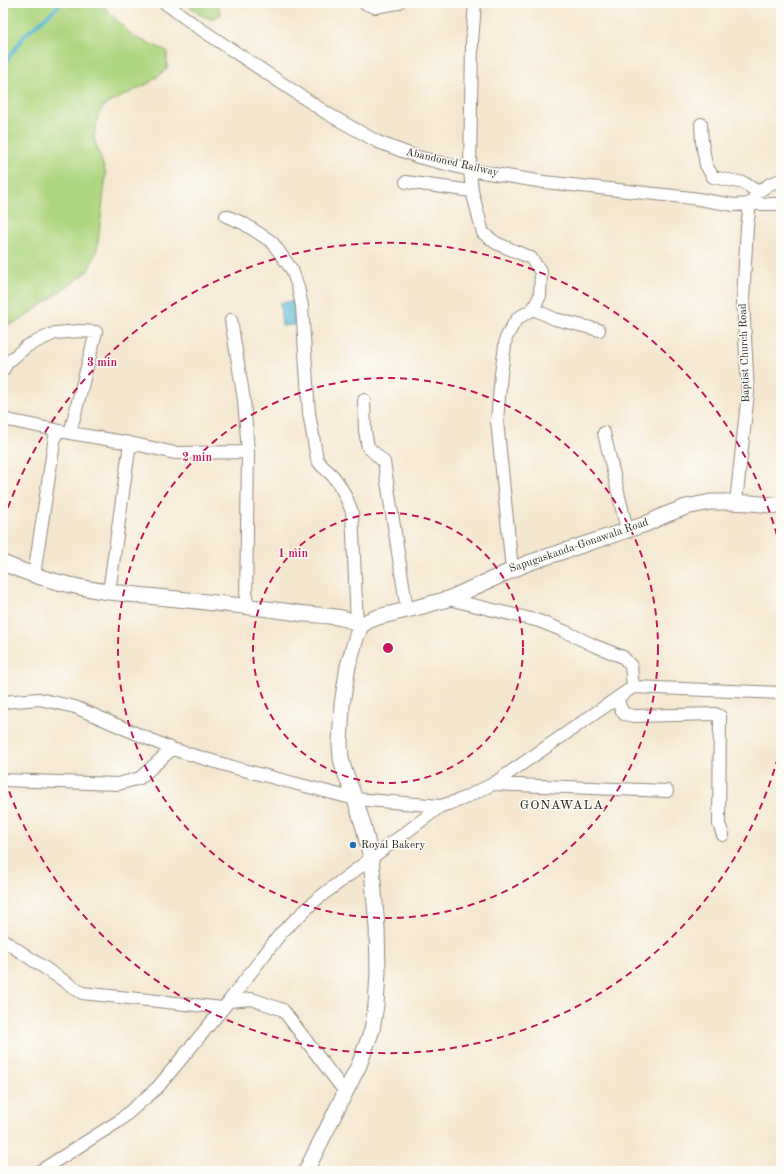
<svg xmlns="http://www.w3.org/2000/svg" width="784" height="1174" viewBox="0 0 784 1174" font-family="'Old Standard TT',serif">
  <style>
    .green { fill: #aed57f; stroke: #6c8055 }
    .water { fill: #58bad7; stroke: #427281 }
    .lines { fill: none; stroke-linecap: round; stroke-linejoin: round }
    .stream { stroke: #58bad7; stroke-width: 3.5 }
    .minor-casing { stroke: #90897d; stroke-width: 14 }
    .tertiary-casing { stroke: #90897d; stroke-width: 17 }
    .minor { stroke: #fff; stroke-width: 12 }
    .tertiary { stroke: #fff; stroke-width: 15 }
    .ring { fill: none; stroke: #c2185b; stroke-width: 2; stroke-dasharray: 7 5 }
    .poi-dot { fill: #1f6fb2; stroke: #fdfcf7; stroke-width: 1.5 }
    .labels { text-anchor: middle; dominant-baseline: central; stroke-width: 3; stroke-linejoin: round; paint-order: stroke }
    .street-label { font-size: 11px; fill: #2b2b2b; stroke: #fdfcf7 }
    .poi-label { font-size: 11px; fill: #2b2b2b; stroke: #fdfcf7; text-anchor: start }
    .quarter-label { font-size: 13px; letter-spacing: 1px; fill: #2b2b2b; stroke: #fdfcf7 }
    .centre { fill: #c2185b; stroke: #fdfcf7; stroke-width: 2 }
    .ring-label { font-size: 12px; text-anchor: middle; font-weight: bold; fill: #c2185b; stroke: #fdfcf7; stroke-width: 3; stroke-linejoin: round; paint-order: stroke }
  </style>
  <rect width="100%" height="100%" fill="#fdfcf7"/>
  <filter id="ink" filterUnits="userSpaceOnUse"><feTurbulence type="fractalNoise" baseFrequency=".025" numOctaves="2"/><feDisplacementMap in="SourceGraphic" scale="8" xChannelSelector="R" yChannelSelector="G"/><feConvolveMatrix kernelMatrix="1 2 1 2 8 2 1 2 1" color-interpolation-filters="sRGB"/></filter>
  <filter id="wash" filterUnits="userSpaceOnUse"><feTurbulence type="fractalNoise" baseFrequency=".012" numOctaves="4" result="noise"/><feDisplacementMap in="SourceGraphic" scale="16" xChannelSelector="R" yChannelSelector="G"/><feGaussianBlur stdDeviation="0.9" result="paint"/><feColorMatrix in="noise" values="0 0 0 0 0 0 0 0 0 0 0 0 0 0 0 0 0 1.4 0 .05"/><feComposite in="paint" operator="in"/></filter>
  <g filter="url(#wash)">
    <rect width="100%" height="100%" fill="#f5e7cf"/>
    <!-- green -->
    <path class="green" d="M3 3H102V5L134 37 167 51V69L149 83 105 105 98 115 94 138 106 174 97 251 87 272 21 320 3 327Z
      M186 3H217L221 15 211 19 200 15Z"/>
    <!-- water -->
    <path class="water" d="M293 301 295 325 282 326 280 303Z"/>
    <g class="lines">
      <!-- stream -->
      <path class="stream" d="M3 66 25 35 62 3"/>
    </g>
  </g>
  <g filter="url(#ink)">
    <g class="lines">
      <defs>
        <path id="minor" d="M165 3 196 26 328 114 378 142 418 157 470 170 544 182 692 198 734 205 750 204H781
          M364 3 375 7 398 3
          M475 3 472 42 470 170 472 191 483 233 496 243 531 258 541 272 540 296 533 309 518 318 513 325 506 338 501 374 497 421 512 569
          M701 124 702 142 706 165 713 177 744 183 758 192
          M406 182 472 191
          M226 216 243 223 272 242 292 270 298 287 302 306 309 413 317 459C321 467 326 469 332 475 340 484 348 501 352 512L357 624
          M533 309 555 319 599 330
          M231 320 244 400 248 452 246 606
          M3 370 7 363 27 346 55 333 80 331 96 332 70 433
          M364 400 365 431 368 447 384 462 407 610
          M3 419 70 433 130 443 109 592
          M604 433 627 530
          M130 443 175 453 248 452
          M736 502 748 393 743 300 747 227 750 204 758 192 770 184 781 180
          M34 575 56 430
          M448 599 539 621 564 631 593 645 623 657 631 666 633 687
          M618 699 620 707 624 714 634 716 715 714 720 716 719 824 723 835
          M3 702 39 699 75 707 172 749 236 768 355 799 441 806 460 800 493 784 633 687 781 693
          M3 780 118 784 140 778 172 749
          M493 784 667 791
          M3 940 82 993 223 1008
          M229 1001 281 933 317 899 441 806
          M40 1171 119 1121 158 1087 229 1001 252 999 283 1010 345 1092"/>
        <path id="tertiary" d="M3 563C37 578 72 587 109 592 172 599 235 604 298 613 317 616 345 614 361 626
          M306 1171 359 1065 372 1030 376 1005 378 972 377 927 371 858 364 828 355 799 343 767 341 758 340 745 342 704 348 666 357 635 361 626 368 621 378 617 419 607 448 599 528 563 646 524 665 515 686 507 711 502H728L751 503 781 506"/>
      </defs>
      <!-- minor casing -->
      <use href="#minor" class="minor-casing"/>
      <!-- tertiary casing -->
      <use href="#tertiary" class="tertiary-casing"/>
      <!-- minor -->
      <use href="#minor" class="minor"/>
      <!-- tertiary -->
      <use href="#tertiary" class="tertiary"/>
    </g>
  </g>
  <!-- distance rings -->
  <g class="ring">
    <circle cx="388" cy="648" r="135"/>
    <circle cx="388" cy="648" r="270"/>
    <path d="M781 746A405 405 0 0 1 4 777M4 519A405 405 0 0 1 781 550"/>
  </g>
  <!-- markers -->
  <circle class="poi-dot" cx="353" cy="845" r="4"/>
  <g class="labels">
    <!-- street labels -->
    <g class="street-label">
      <text transform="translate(452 163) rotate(13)">Abandoned Railway</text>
      <text transform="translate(745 353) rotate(-92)">Baptist Church Road</text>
      <text transform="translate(579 546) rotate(-19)">Sapugaskanda-Gonawala Road</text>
    </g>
    <!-- poi labels -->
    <g class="poi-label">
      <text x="361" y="845">Royal Bakery</text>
    </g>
    <!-- quarter labels -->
    <g class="quarter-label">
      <text x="562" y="805">GONAWALA</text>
    </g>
  </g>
  <circle cx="388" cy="648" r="6" class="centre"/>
  <g class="ring-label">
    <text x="102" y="366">3 min</text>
    <text x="197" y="461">2 min</text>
    <text x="293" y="557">1 min</text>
  </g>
  <!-- margin -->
  <rect width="784" height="1174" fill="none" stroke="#fdfcf7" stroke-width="16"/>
</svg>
